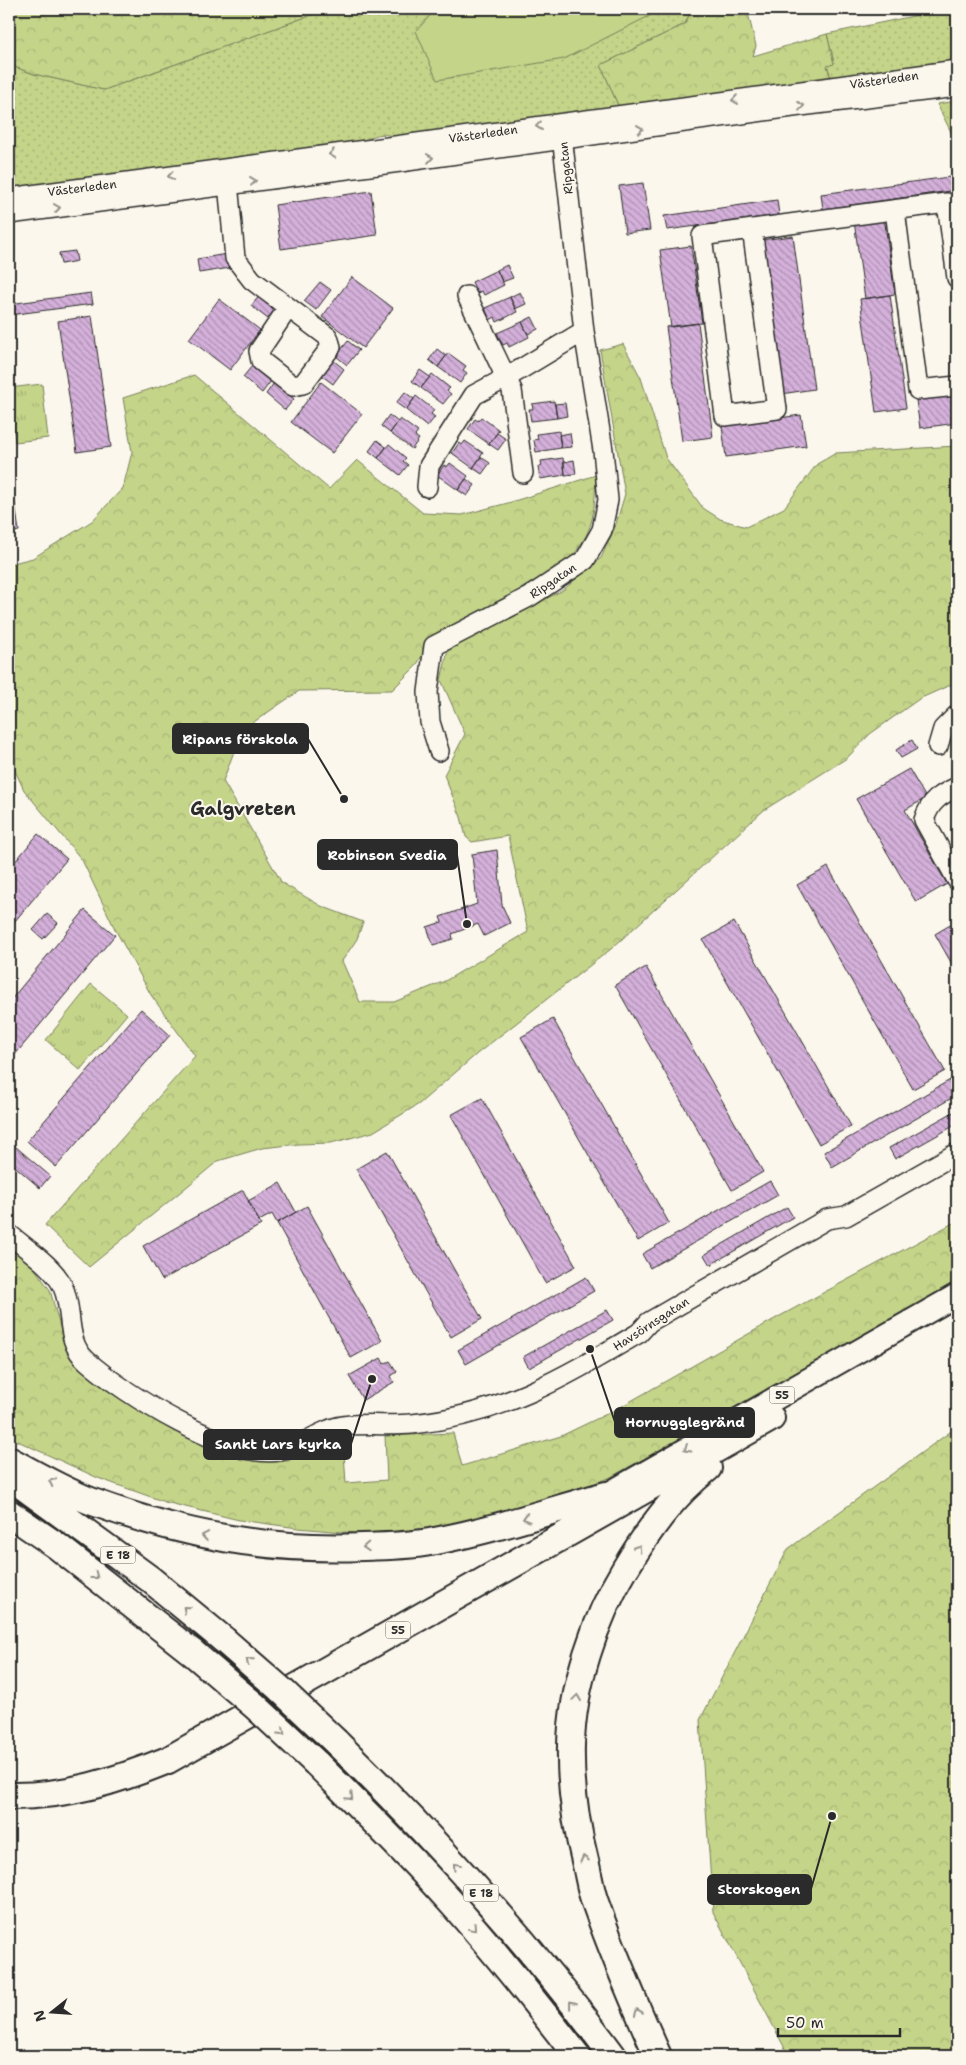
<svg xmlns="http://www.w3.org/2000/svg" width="966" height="2065" viewBox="0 0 966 2065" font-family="'Shantell Sans',sans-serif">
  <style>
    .grass { fill: url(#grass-dots); stroke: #78805a }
    .forest { fill: url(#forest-crowns); stroke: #78805a }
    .park { fill: url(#park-tufts); stroke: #78805a }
    .garden { fill: #c4d489; stroke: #78805a }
    .building { fill: url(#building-back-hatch); stroke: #2b2b2b }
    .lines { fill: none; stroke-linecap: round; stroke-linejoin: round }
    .minor-casing { stroke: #2b2b2b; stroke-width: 22 }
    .major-casing { stroke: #2b2b2b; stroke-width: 26 }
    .highway-casing { stroke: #2b2b2b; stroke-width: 30 }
    .minor { stroke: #fbf7ec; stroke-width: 19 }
    .major { stroke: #fbf7ec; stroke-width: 22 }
    .highway { stroke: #fbf7ec; stroke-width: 26 }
    .highway-bridge-casing { stroke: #2b2b2b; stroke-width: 30; stroke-linecap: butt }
    .highway-bridge { stroke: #fbf7ec; stroke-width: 26 }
    .oneway { stroke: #93918c }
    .labels { text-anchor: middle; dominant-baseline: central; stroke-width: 4; stroke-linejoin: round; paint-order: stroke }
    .shield { fill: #fbf7ec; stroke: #696865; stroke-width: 1 }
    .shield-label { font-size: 11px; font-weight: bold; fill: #2b2b2b }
    .street-label { font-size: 12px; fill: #2b2b2b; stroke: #fbf7ec }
    .district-label { font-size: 18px; font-weight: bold; fill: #2b2b2b; stroke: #fbf7ec }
    .leader { fill: none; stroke: #2b2b2b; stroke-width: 2 }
    .callout-dot { fill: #2b2b2b; stroke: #fbf7ec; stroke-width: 2 }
    .callout { fill: #2b2b2b; stroke: #2b2b2b; stroke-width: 2 }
    .callout-label { font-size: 14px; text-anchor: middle; font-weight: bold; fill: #fff }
  </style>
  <defs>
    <pattern id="grass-dots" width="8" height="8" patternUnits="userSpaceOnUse" patternTransform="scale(1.25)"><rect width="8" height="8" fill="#c4d489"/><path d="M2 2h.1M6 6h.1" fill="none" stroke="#a9b676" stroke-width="1.8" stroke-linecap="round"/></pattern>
    <pattern id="forest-crowns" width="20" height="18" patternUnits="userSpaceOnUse" patternTransform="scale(1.25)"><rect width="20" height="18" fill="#c4d489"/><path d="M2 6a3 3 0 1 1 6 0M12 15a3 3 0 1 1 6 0" fill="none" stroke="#a9b676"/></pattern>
    <pattern id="park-tufts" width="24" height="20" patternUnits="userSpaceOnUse" patternTransform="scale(1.25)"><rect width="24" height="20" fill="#c4d489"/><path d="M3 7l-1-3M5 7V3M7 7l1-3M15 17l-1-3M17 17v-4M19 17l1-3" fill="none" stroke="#a9b676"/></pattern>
    <pattern id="building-back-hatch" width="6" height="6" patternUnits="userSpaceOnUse" patternTransform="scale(1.25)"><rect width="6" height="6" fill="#d4b0da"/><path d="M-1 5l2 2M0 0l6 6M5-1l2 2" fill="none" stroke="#ac8fb1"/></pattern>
  </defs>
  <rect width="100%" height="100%" fill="#fbf7ec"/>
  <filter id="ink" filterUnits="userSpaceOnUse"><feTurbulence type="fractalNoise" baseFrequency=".02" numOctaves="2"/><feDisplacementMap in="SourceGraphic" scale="10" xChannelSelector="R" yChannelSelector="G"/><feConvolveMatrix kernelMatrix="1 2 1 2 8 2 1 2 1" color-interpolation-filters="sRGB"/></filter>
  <g filter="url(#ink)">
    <!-- grass -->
    <path class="grass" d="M328 9H692L685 24 601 65 620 110 399 139C381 130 373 135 358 146L9 193V65L34 74 104 90Z
      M947 9H957V66L832 81 827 65 834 63 827 34Z
      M957 101V144L937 104Z"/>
    <!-- forest -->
    <path class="forest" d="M9 9H328L104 90 34 74 9 65Z
      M692 9H747L756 46 753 56 827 34 834 64 827 66 832 81 620 110 601 65 685 24Z
      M623 344 641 378 666 458 703 508 720 519 746 527 784 508 817 464 836 453 957 446V682L919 699 870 734 847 758 764 810 611 949 478 1053 419 1104 373 1132 331 1143 299 1144 262 1148 218 1161 89 1267 45 1225 195 1056 151 995 115 929 82 860 24 790 9 758V564L33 558 92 521 123 488 132 452 123 398 194 375 329 489 357 460 423 513 462 515 508 503 596 475C594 516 595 529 568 562L432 639 416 666 392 690 299 691 242 730 223 781 282 883 321 906 363 922 357 939 342 961 360 1002H394L445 981 528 932 508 836 472 842 466 837 461 817 444 775 465 734 441 680 448 650 563 590 601 558 615 527 625 494 600 350Z
      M957 1221V1285L609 1478 526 1509 445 1528 377 1535 298 1528 239 1520 165 1502 98 1478 9 1437V1247L35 1269 50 1290 66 1349 96 1381 182 1433 242 1460 288 1461 323 1442 343 1438 346 1483 387 1480 385 1436 453 1433 462 1466 561 1436 617 1409 780 1316Z
      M957 1427V2056H789L713 1912 700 1720 788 1549Z"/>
    <!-- park -->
    <path class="park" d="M42 384 48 438 15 442 9 388Z
      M91 984 127 1014 80 1070 46 1040Z"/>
    <!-- garden -->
    <path class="garden" d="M436 9H660L661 10 564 59 437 80 416 31Z"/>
    <!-- building -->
    <path class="building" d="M957 176V190L823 209 821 194Z
      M643 183 650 230 625 233 619 186Z
      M371 191 377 235 281 249 275 205Z
      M777 200 779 215 667 230 664 216Z
      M884 217 895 294 865 299 854 221Z
      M793 236 814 389 781 394 760 240Z
      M691 246 702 323 671 327 660 250Z
      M75 251 77 261 61 264 59 253Z
      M227 254 230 268 199 273 197 259Z
      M507 265 513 278 502 282 497 270Z
      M497 270 504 285 484 295 482 291 477 293 472 282Z
      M352 277 393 308 363 348 322 317Z
      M320 282 331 290 316 310 304 301Z
      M520 292 526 304 515 309 510 297Z
      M91 293 93 304 9 315V304Z
      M261 294 277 307 268 319 251 306Z
      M890 295 906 408 876 412 860 299Z
      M510 297 517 312 497 322 495 317 490 320 485 308Z
      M219 299 260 330 230 370 189 339Z
      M92 316 111 447 77 452 58 321Z
      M532 317 538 329 528 334 522 322Z
      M522 322 529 337 509 347 507 343 503 345 497 333Z
      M698 323 713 437 682 441 666 327Z
      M348 341 359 350 347 365 336 356Z
      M437 349 446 356 438 367 429 360Z
      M448 353 466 366 463 370 467 373 460 383 438 367Z
      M333 360 344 369 333 384 321 375Z
      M252 366 271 381 262 393 243 377Z
      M420 370 430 377 421 388 412 381Z
      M432 374 450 388 447 391 451 394 443 404 421 388Z
      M321 382 362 414 332 453 291 422Z
      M274 383 294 399 285 410 266 394Z
      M405 392 414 399 406 410 396 403Z
      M957 394V423L920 428 916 400Z
      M416 396 434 410 431 414 435 417 427 427 406 410Z
      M554 401 557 418 531 421 529 409H533L532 404Z
      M565 403 567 416 557 418 555 404Z
      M389 415 398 422 390 433 381 426Z
      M801 415 806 446 726 457 722 426Z
      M481 417 499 430 489 444 468 429 475 419 478 421Z
      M400 419 418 432 415 436 419 439 412 449 390 433Z
      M559 431 561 448 536 452 534 440 538 439 537 434Z
      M497 433 506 439 498 450 489 444Z
      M570 433 572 447 561 448 559 435Z
      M377 440 386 447 378 458 369 451Z
      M465 441 483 453 473 468 452 453 459 443 462 445Z
      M389 444 406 458 403 461 408 465 400 475 378 458Z
      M481 457 490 463 482 474 473 468Z
      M563 458 565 475 540 479 538 467 542 466 541 461Z
      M574 460 576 474 565 475 564 462Z
      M9 461 19 531 9 533Z
      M450 463 468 476 458 490 437 475 444 465 447 467Z
      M466 479 475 485 467 496 458 490Z
      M912 740 917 749 901 758 896 750Z
      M909 769 926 798 905 810 947 884 916 902 856 799Z
      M38 834 67 859 9 928V869Z
      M497 850 502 905 510 923 484 936 478 924 452 934 453 939 433 945 427 927 442 922 440 917 477 904 472 854Z
      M828 867 945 1071 913 1089 797 885Z
      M85 910 115 935 9 1062V1002Z
      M47 914 58 923 43 939 33 930Z
      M957 921V973L935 934Z
      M734 922 851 1126 819 1144 703 940Z
      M646 967 763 1172 732 1190 615 985Z
      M141 1009 170 1035 56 1167 27 1141Z
      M553 1019 669 1223 638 1241 521 1037Z
      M952 1079 957 1088V1095L832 1167 824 1152Z
      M482 1098 576 1266 545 1283 451 1115Z
      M957 1110V1124L895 1159 889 1148Z
      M9 1141 50 1176 40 1188 9 1161Z
      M387 1151 482 1319 451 1337 356 1169Z
      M770 1181 778 1195 650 1268 642 1254Z
      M280 1183 296 1212 277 1223 272 1214 259 1221 248 1201Z
      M243 1190 261 1225 162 1280 143 1246Z
      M307 1206 382 1341 351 1358 277 1223Z
      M787 1207 793 1217 710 1265 704 1255Z
      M586 1277 594 1291 466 1364 458 1350Z
      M607 1310 613 1320 529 1368 523 1357Z
      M381 1358 384 1364 390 1361 397 1372 391 1376 394 1382 363 1400 349 1376Z"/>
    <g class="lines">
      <defs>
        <path id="minor" d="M227 172 235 258 252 280 328 337 331 347 303 384 293 386 261 361 259 351 288 308
          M9 198 957 70
          M895 210 918 390 957 386
          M9 214 400 162 800 106 957 87
          M752 229 777 409 725 416 702 236C784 225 866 213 947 203L957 278
          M467 296 512 390 523 473
          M427 487 429 466 474 395 506 378 584 331
          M938 746 943 729 957 715
          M439 751 430 722 428 692 434 646 529 597 585 560 602 530 608 500 603 450 584 331 561 127
          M957 787C940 795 930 801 924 820L957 880
          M9 1234C25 1248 55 1267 63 1287 74 1311 64 1341 87 1361 124 1394 229 1460 280 1451 302 1447 321 1429 343 1426 366 1423 389 1426 412 1424 502 1415 563 1378 639 1333L649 1322 827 1219 846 1216 957 1153"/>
        <path id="major" d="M606 1495 957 1295"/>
        <path id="highway" d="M9 1460C36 1475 64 1491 93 1502 183 1535 268 1551 363 1547 387 1546 412 1546 435 1541 493 1530 549 1511 606 1495
          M9 1476 150 1579 224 1640
          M9 1513 57 1546 193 1653
          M336 1742C436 1840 530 1943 613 2056
          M316 1763C361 1808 406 1852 449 1900 494 1950 536 2003 577 2056
          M9 1796C65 1797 116 1781 168 1760L771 1418
          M658 2056C636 2007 614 1956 596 1905 591 1893 589 1878 586 1865 576 1826 570 1785 571 1745 572 1688 595 1618 625 1569 648 1531 672 1496 708 1468"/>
      </defs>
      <!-- minor casing -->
      <use href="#minor" class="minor-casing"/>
      <!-- major casing -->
      <use href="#major" class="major-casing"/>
      <!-- highway casing -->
      <use href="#highway" class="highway-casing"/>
      <!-- minor -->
      <use href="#minor" class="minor"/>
      <!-- major -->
      <use href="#major" class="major"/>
      <!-- highway -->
      <use href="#highway" class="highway"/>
      <defs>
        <path id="highway-bridge" d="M224 1640 279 1688 336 1742
          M193 1653 255 1706 316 1763"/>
      </defs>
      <!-- highway-bridge casing -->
      <use href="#highway-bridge" class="highway-bridge-casing"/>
      <!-- highway-bridge -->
      <use href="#highway-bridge" class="highway-bridge"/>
    </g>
    <!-- one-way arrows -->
    <defs><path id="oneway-chevron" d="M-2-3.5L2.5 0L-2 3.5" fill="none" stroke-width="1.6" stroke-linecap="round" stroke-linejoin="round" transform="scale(1.25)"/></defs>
    <g class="oneway">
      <use href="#oneway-chevron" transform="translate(735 100) rotate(172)"/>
      <use href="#oneway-chevron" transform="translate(801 106) rotate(-7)"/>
      <use href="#oneway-chevron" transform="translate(539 126) rotate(173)"/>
      <use href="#oneway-chevron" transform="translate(640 129) rotate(-8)"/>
      <use href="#oneway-chevron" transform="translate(332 154) rotate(172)"/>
      <use href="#oneway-chevron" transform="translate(430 158) rotate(-8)"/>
      <use href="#oneway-chevron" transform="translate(171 176) rotate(172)"/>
      <use href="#oneway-chevron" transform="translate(253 181) rotate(-7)"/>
      <use href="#oneway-chevron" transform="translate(57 208) rotate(-8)"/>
      <use href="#oneway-chevron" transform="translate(687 1449) rotate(150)"/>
      <use href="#oneway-chevron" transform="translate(52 1482) rotate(-154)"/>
      <use href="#oneway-chevron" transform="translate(526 1518) rotate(164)"/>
      <use href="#oneway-chevron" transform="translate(205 1536) rotate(-170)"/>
      <use href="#oneway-chevron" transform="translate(366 1547) rotate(177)"/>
      <use href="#oneway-chevron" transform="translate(638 1548) rotate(-57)"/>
      <use href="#oneway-chevron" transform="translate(95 1576) rotate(37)"/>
      <use href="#oneway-chevron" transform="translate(186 1609) rotate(-140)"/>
      <use href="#oneway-chevron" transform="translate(249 1661) rotate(-139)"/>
      <use href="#oneway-chevron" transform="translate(577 1698) rotate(-82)"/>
      <use href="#oneway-chevron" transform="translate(282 1732) rotate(43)"/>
      <use href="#oneway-chevron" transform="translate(350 1797) rotate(45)"/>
      <use href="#oneway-chevron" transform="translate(584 1859) rotate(-104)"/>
      <use href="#oneway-chevron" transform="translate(456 1866) rotate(-132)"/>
      <use href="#oneway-chevron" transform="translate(473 1928) rotate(49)"/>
      <use href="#oneway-chevron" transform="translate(572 2004) rotate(-128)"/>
      <use href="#oneway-chevron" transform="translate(638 2012) rotate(-112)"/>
    </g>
  </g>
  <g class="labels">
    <!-- shield labels -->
    <g class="shield">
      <rect x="769.5" y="1386.5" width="25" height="17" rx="4"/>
      <rect x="100.5" y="1546.5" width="35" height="17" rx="4"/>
      <rect x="385.5" y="1621.5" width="25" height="17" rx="4"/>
      <rect x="463.5" y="1884.5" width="35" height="17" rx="4"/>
    </g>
    <g class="shield-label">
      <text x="782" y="1395">55</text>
      <text x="118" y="1555">E 18</text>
      <text x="398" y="1630">55</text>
      <text x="481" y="1893">E 18</text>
    </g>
    <!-- street labels -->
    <g class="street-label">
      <text transform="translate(884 80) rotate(-8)">Västerleden</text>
      <text transform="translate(483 134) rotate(-8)">Västerleden</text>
      <text transform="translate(566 168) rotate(-96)">Ripgatan</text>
      <text transform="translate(82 188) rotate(-7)">Västerleden</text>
      <text transform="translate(553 581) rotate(-34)">Ripgatan</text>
      <text transform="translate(651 1324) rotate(-33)">Havsörnsgatan</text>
    </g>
    <!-- district labels -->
    <g class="district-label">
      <text x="243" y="809">Galgvreten</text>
    </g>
  </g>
  <!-- callouts -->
  <path class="leader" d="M344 799L308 739M467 924L457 855M590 1349L615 1422M372 1379L351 1444M832 1816L811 1889"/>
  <g class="callout-dot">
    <circle cx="344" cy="799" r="5"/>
    <circle cx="467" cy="924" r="5"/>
    <circle cx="590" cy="1349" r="5"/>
    <circle cx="372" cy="1379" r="5"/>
    <circle cx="832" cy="1816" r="5"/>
  </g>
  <g class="callout">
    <rect x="173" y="724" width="135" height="29" rx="5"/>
    <rect x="318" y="840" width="139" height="29" rx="5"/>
    <rect x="615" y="1408" width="139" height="29" rx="5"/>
    <rect x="204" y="1430" width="147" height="29" rx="5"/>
    <rect x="708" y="1875" width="103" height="29" rx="5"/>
  </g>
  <g class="callout-label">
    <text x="240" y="744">Ripans förskola</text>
    <text x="387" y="860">Robinson Svedia</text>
    <text x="685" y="1427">Hornugglegränd</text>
    <text x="278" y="1449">Sankt Lars kyrka</text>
    <text x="759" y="1894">Storskogen</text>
  </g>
  <!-- margin -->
  <rect width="966" height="2065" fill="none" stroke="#fbf7ec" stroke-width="30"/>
  <rect x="15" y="15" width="936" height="2035" fill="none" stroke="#2b2b2b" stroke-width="2" filter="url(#ink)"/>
  <!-- north arrow -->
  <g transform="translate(52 2012) rotate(253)" stroke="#fbf7ec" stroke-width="4" paint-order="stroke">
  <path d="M0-4L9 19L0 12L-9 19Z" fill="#2b2b2b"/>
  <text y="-8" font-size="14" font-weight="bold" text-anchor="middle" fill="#2b2b2b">N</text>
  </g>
  <!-- scale -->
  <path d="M778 2028v8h122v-8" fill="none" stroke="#2b2b2b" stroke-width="2.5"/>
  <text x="786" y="2028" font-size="15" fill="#2b2b2b" stroke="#fbf7ec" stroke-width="4" paint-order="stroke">50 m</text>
</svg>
